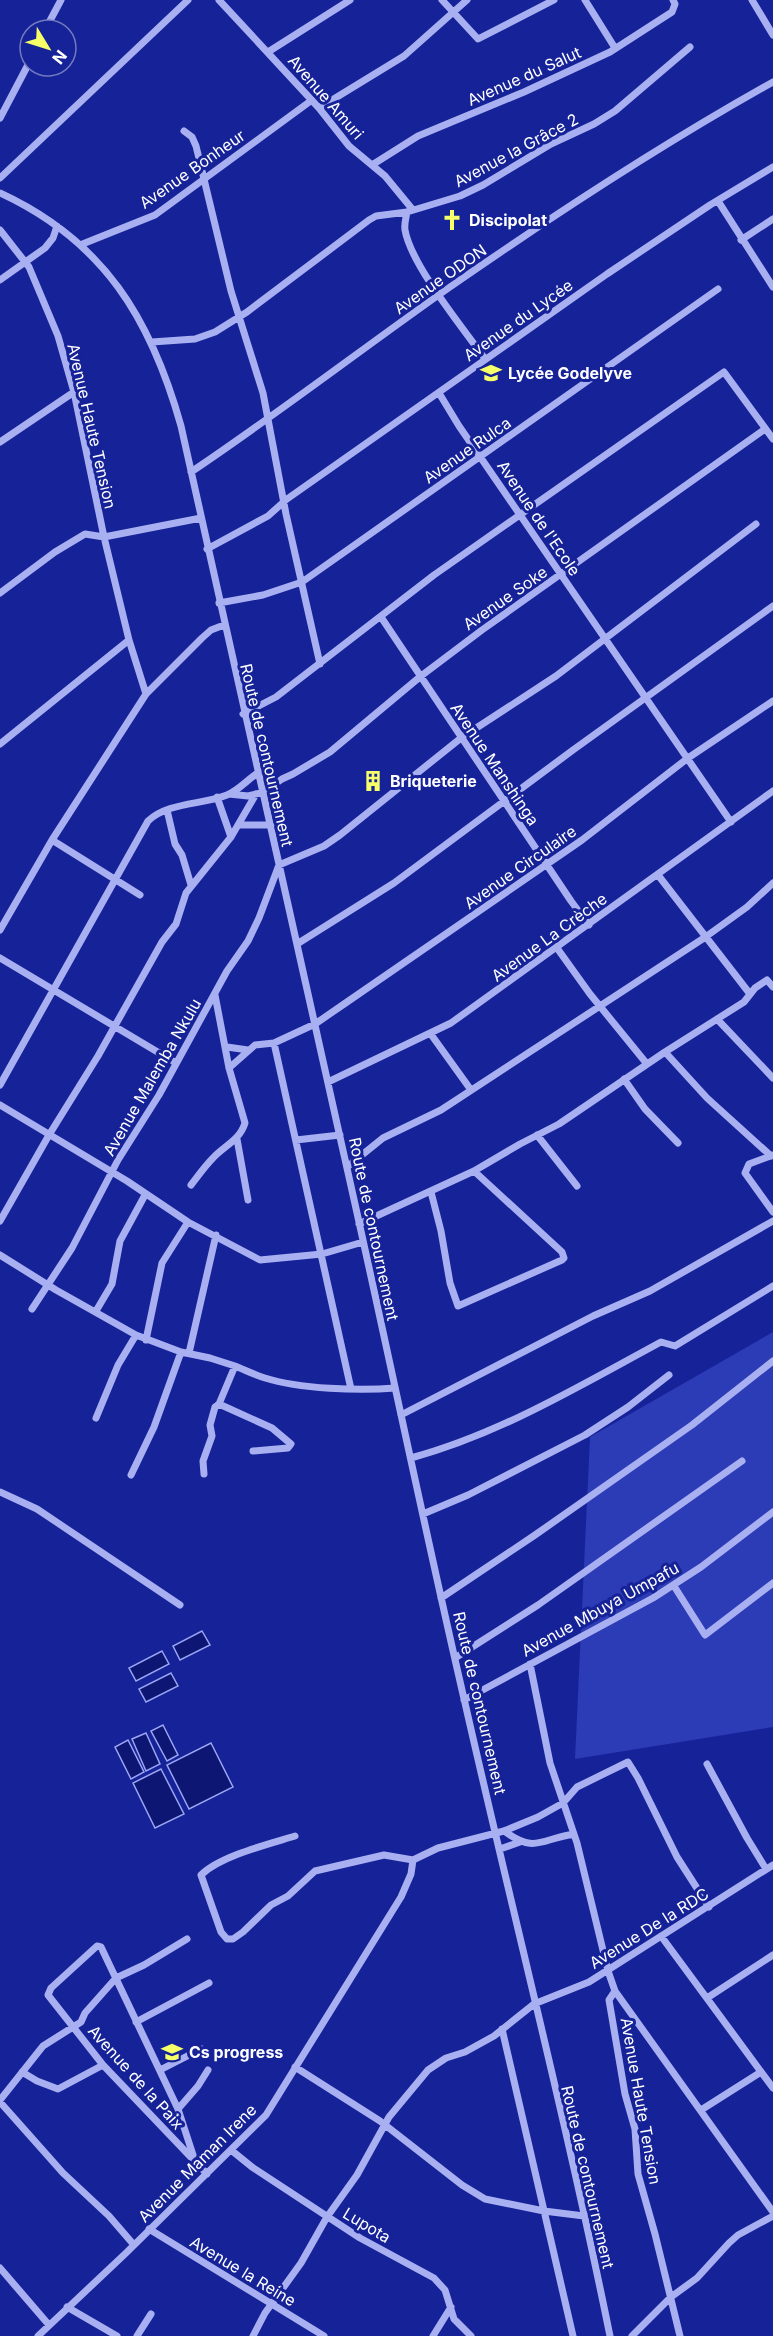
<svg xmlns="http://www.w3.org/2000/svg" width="773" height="2336" viewBox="0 0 773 2336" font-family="Inter,sans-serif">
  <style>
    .green { fill: #2c3bb6 }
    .water { fill: #0e1673; stroke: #9aa5f4; stroke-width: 1.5 }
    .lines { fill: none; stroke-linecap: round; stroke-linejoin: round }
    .minor { stroke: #a8b0f2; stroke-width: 7 }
    .labels { text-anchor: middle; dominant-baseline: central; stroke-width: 6; stroke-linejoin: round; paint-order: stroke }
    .street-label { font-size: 16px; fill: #fff; stroke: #162297 }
    .poi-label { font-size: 16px; font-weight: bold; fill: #fff; stroke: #162297; text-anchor: start }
  </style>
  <rect width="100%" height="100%" fill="#162297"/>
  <!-- green -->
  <path class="green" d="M773 1332V1727L575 1759 590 1437Z"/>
  <!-- water -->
  <path class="water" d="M202 1631 210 1645 180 1660 173 1646Z
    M162 1651 169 1664 136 1681 129 1668Z
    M171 1673 178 1686 146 1702 139 1689Z
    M163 1725 178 1755 167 1761 151 1731Z
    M146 1733 160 1764 146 1771 132 1739Z
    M128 1740 144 1772 131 1779 115 1747Z
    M211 1743 233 1787 189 1809 167 1765Z
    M161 1769 184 1814 155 1828 133 1783Z"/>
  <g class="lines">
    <!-- minor -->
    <path class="minor" d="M219 0 319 108 349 146 385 176 413 210
      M442 0 478 39 554 0
      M585 0 615 48
      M752 0 773 35
      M45 30 61 0
      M268 52 350 0
      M319 108 404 56 467 0
      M0 118 30 61
      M184 131 192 137 196 146 231 291 263 393 286 514 320 664
      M372 165 418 136 524 92 610 52 672 12 675 4 673 0
      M0 178 188 0
      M0 193C104 241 151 319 181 426 233 667 289 906 342 1146 384 1331 422 1518 465 1703 513 1914 567 2124 610 2336
      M718 201 773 287
      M407 212C406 218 404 224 405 230 411 265 463 328 485 359
      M0 230 29 267 58 336 74 392 104 537 129 640 146 694
      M741 240 773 219
      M80 245 155 215 312 100
      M0 280 45 248 53 238 57 226
      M152 342 195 339 215 332 247 312 369 220 376 216 407 212 460 196 483 185 551 144 594 124 615 111 690 47
      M439 393 459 426 731 822
      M0 442 74 392
      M191 472C279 413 363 348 450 287 555 214 662 144 773 82
      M207 549 268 516 287 499 607 274 710 205 773 167
      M0 593 55 552 85 534 104 537 201 518
      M219 603 263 595 302 582 718 289
      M381 617 571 901 589 925
      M243 714 276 697 434 575 724 372 773 439
      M0 744 129 640
      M229 794 248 796 264 792 282 779 293 774 330 752 421 676 482 630 765 429
      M217 797 231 837
      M167 810 175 844 182 855 191 885
      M238 825H271
      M52 840 140 895
      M658 875 750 994
      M0 930 52 840 146 694 202 638 211 630 224 625
      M297 944 394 883 573 750 773 606
      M557 948 590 994 647 1064
      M0 958 176 1063
      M717 1019 773 1078
      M430 1033 471 1090
      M274 1043 351 1389
      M227 1047 248 1050
      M665 1052 744 1002 755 988 767 980 773 987
      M229 1068 255 1045 274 1043 315 1024 347 1002 582 840 688 758 773 701
      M624 1079 645 1109 678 1143
      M328 1082 451 1023 773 791
      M0 1085 148 821C168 802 202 805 227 795 238 791 248 779 258 773
      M0 1105 127 1181 188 1222 260 1260 322 1254 363 1242
      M537 1135 577 1186
      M237 1139 248 1200
      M296 1140 340 1135
      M773 1155 749 1164 745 1173 773 1212
      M347 1167 383 1138 441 1110 704 938 747 907 773 883
      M191 1185C198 1176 205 1166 213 1158 224 1146 240 1140 245 1123L229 1068 215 995
      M431 1192 441 1231 450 1283 458 1306 562 1260 564 1258 562 1252 474 1171
      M0 1221 49 1135 98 1056 162 942 176 924 186 893 231 837 256 794
      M359 1224 474 1171 520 1144 559 1124 665 1052 707 1098 771 1156
      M0 1255 56 1290 136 1335 181 1352
      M32 1309 72 1248 118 1160 159 1095 227 971 248 941 259 918 279 865 324 846 340 835 461 738 556 676 756 524
      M96 1311 112 1284 120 1241 145 1195
      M146 1340 162 1263 188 1222
      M189 1353 216 1235
      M219 1404 272 1428 291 1444 288 1448 253 1451
      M401 1415 593 1316 650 1291 773 1221
      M96 1418 118 1365 136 1335
      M411 1458C500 1434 581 1385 661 1342L675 1346 773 1286
      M204 1474 203 1461 212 1436 210 1425 215 1407 219 1404 235 1366C245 1370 255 1375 265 1378 299 1389 360 1391 395 1388
      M131 1475 154 1427 181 1352 210 1358 235 1366
      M0 1492 37 1509 180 1605
      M423 1514 468 1495 585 1435 628 1407 669 1375
      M674 1586 705 1635 773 1583
      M441 1598 535 1535 692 1425 773 1361
      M455 1658 538 1605 742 1461
      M530 1664 550 1763 577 1843 608 1971 615 1991 609 2000 625 2094 635 2129 638 2174 655 2234 680 2336
      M464 1700 653 1598 701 1567 773 1512
      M707 1764 747 1838 766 1869
      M504 1831C536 1854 540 1839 574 1834
      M295 1836C269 1844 220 1856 201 1875L221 1932 227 1939H233L243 1932 271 1905 288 1896 315 1871 384 1855 413 1860
      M500 1849 520 1842
      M413 1860 438 1848 504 1831 538 1817 563 1803 577 1787 628 1762 638 1778 677 1857 709 1907
      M661 1936 773 2088
      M615 1991 773 2212
      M707 1998 773 1955
      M136 2022 209 1983
      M502 2029 573 2336
      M295 2067 380 2121 462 2185 485 2199 544 2211 584 2216
      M160 2070 201 2049
      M22 2072 37 2081 58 2089 103 2065
      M0 2100 43 2046 81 2022 85 2013 116 1978 144 1965 187 1939
      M0 2102 63 2173 109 2216 134 2245
      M178 2109 198 2086 208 2070
      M701 2110 761 2072
      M231 2150 252 2167 360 2238 434 2278 445 2290 454 2319 471 2336
      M195 2161 178 2109 101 1947 97 1946 51 1988 48 1995 103 2065 207 2174
      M149 2229 324 2336
      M0 2268 49 2325
      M67 2307 117 2336
      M38 2336 126 2253 266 2115 401 1897 411 1874 413 1860
      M137 2336 151 2314
      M253 2336 265 2313 301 2263 327 2217 357 2175 389 2117 428 2070 446 2058 465 2052 494 2036 534 2004 589 1982 773 1865
      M433 2336 451 2307
      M632 2336 671 2297 697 2278 729 2243 738 2235 773 2216"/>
  </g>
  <!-- icons -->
  <defs>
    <symbol id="church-bare" viewBox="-9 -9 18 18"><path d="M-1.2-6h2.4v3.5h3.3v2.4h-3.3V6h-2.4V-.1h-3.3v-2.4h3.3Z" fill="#f7ff68" stroke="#162297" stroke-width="2.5" paint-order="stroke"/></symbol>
    <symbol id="school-bare" viewBox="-9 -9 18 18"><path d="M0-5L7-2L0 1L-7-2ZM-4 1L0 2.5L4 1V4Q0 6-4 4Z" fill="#f7ff68" stroke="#162297" stroke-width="2.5" paint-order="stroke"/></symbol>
    <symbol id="building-bare" viewBox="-9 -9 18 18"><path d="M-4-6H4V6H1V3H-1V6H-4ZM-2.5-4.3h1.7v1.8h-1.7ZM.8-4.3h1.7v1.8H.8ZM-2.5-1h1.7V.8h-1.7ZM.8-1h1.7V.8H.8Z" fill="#f7ff68" stroke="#162297" stroke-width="2.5" paint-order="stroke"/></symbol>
  </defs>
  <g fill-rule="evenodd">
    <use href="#church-bare" x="437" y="205" width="30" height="30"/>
    <use href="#school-bare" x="476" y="358" width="30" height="30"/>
    <use href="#building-bare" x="358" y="766" width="30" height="30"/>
    <use href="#school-bare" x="157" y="2037" width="30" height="30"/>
  </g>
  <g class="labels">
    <!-- street labels -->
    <g class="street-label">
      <text transform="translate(524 76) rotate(-24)">Avenue du Salut</text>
      <text transform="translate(326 97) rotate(49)">Avenue Amuri</text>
      <text transform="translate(516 150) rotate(-28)">Avenue la Grâce 2</text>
      <text transform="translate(192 169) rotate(-35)">Avenue Bonheur</text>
      <text transform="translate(440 279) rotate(-35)">Avenue ODON</text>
      <text transform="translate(518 320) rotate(-35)">Avenue du Lycée</text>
      <text transform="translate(92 426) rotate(77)">Avenue Haute Tension</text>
      <text transform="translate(467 450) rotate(-35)">Avenue Rulca</text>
      <text transform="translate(539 518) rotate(56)">Avenue de l'Ecole</text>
      <text transform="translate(505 598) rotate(-35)">Avenue Soke</text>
      <text transform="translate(267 755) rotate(77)">Route de contournement</text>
      <text transform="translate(495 764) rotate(56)">Avenue Manshinga</text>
      <text transform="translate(520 867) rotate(-35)">Avenue Circulaire</text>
      <text transform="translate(549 937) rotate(-36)">Avenue La Crèche</text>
      <text transform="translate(152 1077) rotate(-60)">Avenue Malemba Nkulu</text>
      <text transform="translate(374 1229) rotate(78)">Route de contournement</text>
      <text transform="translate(600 1609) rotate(-29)">Avenue Mbuya Umpafu</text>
      <text transform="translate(480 1703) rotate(77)">Route de contournement</text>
      <text transform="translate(649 1928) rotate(-32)">Avenue De la RDC</text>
      <text transform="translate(136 2077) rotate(48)">Avenue de la Paix</text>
      <text transform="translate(641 2101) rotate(80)">Avenue Haute Tension</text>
      <text transform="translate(197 2163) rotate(-45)">Avenue Maman Irene</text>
      <text transform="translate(588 2177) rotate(77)">Route de contournement</text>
      <text transform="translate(367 2225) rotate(31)">Lupota</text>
      <text transform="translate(243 2271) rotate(31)">Avenue la Reine</text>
    </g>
    <!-- poi labels -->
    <g class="poi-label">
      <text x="469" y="220">Discipolat</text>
      <text x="508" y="373">Lycée Godelyve</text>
      <text x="390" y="781">Briqueterie</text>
      <text x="189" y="2052">Cs progress</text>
    </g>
  </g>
  <!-- north arrow -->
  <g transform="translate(48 48) rotate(128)"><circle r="28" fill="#162297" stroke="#737ac1" stroke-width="1.5"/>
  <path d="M0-4.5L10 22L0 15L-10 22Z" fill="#f7ff68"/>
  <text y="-9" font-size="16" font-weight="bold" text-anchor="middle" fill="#ffffff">N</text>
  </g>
</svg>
